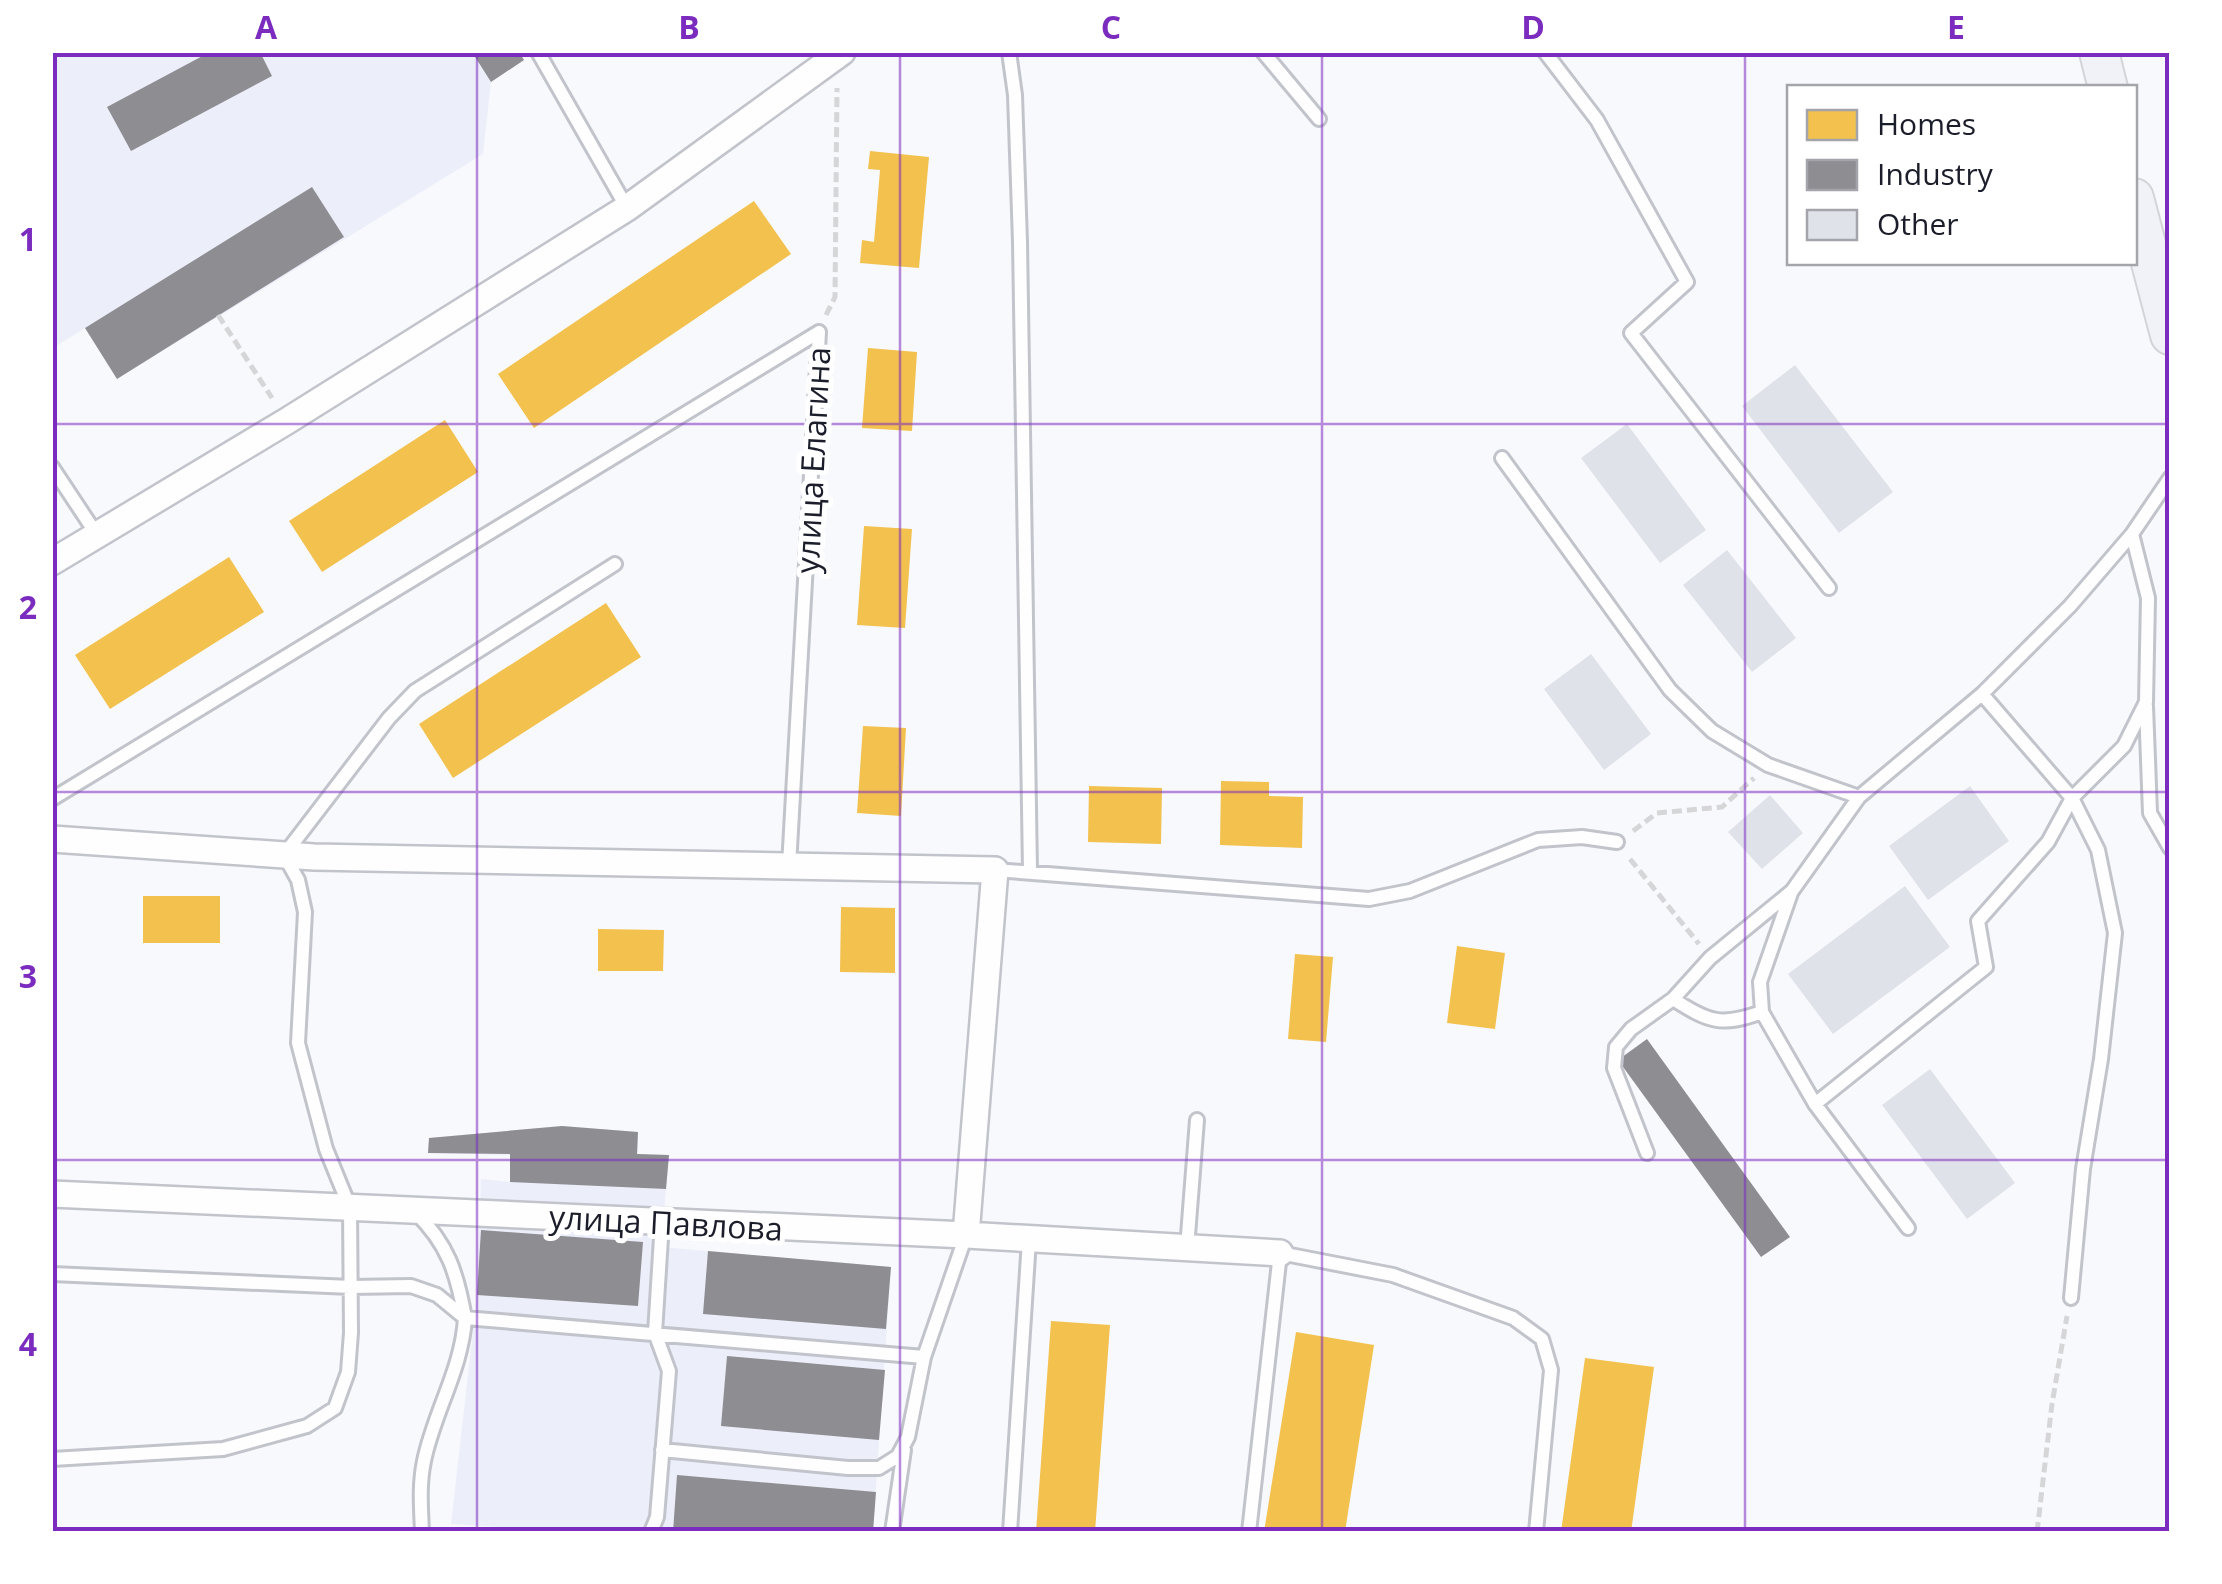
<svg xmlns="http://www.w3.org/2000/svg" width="2222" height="1584" viewBox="0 0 2222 1584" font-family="'Open Sans',sans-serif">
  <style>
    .built { fill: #eceffa }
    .homes { fill: #f2c14e }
    .industry { fill: #8d8d92 }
    .building { fill: #e0e2ea }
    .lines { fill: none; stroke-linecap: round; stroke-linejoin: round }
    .lane-casing { stroke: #c2c4cc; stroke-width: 18 }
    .street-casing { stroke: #c2c4cc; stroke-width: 30 }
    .primary-casing { stroke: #d4d4d8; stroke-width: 42 }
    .path { stroke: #d6d6d8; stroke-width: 5; stroke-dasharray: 10 5; stroke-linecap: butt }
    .lane { stroke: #fefeff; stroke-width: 12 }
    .street { stroke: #fefeff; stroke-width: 25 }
    .primary { stroke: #f0f2f7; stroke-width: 38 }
    .grid { fill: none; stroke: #7b2cbf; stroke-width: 2.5; stroke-opacity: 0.55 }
    .labels { text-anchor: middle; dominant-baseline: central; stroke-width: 10; stroke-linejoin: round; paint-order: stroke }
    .street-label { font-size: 32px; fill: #1b1e2a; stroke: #fff }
    .neatline { fill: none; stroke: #7b2cbf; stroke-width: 4 }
    .grid-label { font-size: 32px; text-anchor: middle; font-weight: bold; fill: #7b2cbf }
  </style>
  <rect width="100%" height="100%" fill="#f8f9fd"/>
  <!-- built -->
  <path class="built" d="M519 52 524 60 491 82 483 154 117 379 85 328 53 348V53Z
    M562 1126 638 1132V1154L669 1155 661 1247 891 1267 873 1531 571 1532 451 1524 477 1295 481 1179 510 1182V1155L428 1153 429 1138Z"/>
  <!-- homes -->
  <path class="homes" d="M870 151 929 157 919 268 860 263 862 240 874 242 880 170 868 169Z
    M754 201 791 254 534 428 498 374Z
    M868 348 917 352 912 431 862 428Z
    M445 420 478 472 322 572 289 521Z
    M864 526 912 529 905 628 857 625Z
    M229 557 264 612 110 709 75 655Z
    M606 603 641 657 453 778 419 724Z
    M863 726 906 728 901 816 857 813Z
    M1221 781 1269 782V796L1303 797 1302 848 1220 845Z
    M1089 786 1162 788 1161 844 1088 842Z
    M143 896H220V943H143Z
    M841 907 895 908V973L840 972Z
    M598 929 664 930 663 971H598Z
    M1457 946 1505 953 1495 1029 1447 1023Z
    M1295 954 1333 957 1326 1042 1288 1039Z
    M1051 1321 1110 1325 1095 1532H1036Z
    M1296 1332 1374 1345 1345 1532H1264Z
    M1585 1358 1654 1367 1631 1532H1561Z"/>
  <!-- industry -->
  <path class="industry" d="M210 52H260L272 76 131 151 107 107Z
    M472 52H519L524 60 491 82Z
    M312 187 344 237 117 379 85 328Z
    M1647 1039 1790 1237 1761 1257 1618 1060Z
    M562 1126 638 1132 637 1154 669 1155 666 1189 510 1182V1154L428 1153 429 1138Z
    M481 1230 643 1242 638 1306 477 1295Z
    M708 1251 891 1267 886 1329 703 1314Z
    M727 1356 885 1370 879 1440 721 1426Z
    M677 1475 876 1492 873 1532H673Z"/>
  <!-- building -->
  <path class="building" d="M1795 365 1893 492 1839 533 1742 406Z
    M1627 424 1706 530 1660 563 1581 458Z
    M1727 550 1796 638 1752 672 1683 585Z
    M1591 654 1651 734 1604 770 1544 689Z
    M1970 786 2009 841 1928 900 1889 846Z
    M1770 795 1803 833 1762 869 1728 832Z
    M1905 886 1950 947 1833 1034 1788 974Z
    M1930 1069 2015 1183 1967 1219 1882 1105Z"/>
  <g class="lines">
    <defs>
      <path id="lane" d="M538 52 627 208
        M1009 52 1015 95 1020 242 1030 871
        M1263 52 1319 119
        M1545 52 1597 120 1687 282 1631 333 1829 588
        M1502 458 1670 690 1712 731 1768 765 1859 797
        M52 467 97 535
        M2146 706 2150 813 2170 848
        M52 799 819 332
        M789 866 819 332
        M995 870 1369 899 1410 891 1538 840 1582 837 1617 842
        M1791 893 1760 982 1762 1012 1815 1104 1908 1228
        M1673 999C1709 1022 1721 1027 1762 1012
        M1815 1104 1986 967 1978 921 2048 842 2072 798 1982 694
        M1647 1153 1614 1068 1616 1047 1631 1029 1673 999 1710 958 1792 891 1859 797 1982 694 2070 606 2132 534 2170 478
        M415 1212C448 1244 457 1273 465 1318L924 1357
        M1187 1248 1197 1120
        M52 1274 351 1287 411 1286 437 1295 465 1318C462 1369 434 1412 424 1461 419 1485 421 1508 422 1532
        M2071 1298 2083 1169 2101 1059 2115 933 2098 850 2072 798 2124 746 2146 702 2148 598 2132 534
        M662 1450 848 1468H879L898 1456 908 1437 924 1357 966 1235
        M52 1459 223 1449 307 1426 335 1408 348 1372 351 1333 350 1208 326 1149 298 1043 305 912 298 880 284 855 389 718 415 691 615 564
        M651 1532 657 1517 669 1371 655 1333 662 1222
        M892 1532 904 1450
        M1010 1532 1029 1240
        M1249 1532 1280 1253 1393 1275 1513 1318 1542 1339 1551 1370 1536 1532"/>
      <path id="street" d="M52 562 287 421 627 208 842 52
        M52 839 314 857 995 870 966 1235
        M52 1194 966 1235 1280 1253"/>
      <path id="primary" d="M2099 52 2108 88
        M2134 198 2170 335"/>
    </defs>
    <!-- lane casing -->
    <use href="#lane" class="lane-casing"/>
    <!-- street casing -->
    <use href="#street" class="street-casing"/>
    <!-- primary casing -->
    <use href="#primary" class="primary-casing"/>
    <!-- path -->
    <path class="path" d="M218 315 272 398
      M826 315 835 297 837 88
      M1633 831 1657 813 1722 807 1754 778
      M1630 859 1699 944
      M2037 1532 2052 1404 2067 1316"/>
    <!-- lane -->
    <use href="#lane" class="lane"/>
    <!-- street -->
    <use href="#street" class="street"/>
    <!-- primary -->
    <use href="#primary" class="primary"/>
  </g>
  <!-- grid -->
  <path class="grid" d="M477 52V1532M900 52V1532M1322 52V1532M1745 52V1532M52 424H2170M52 792H2170M52 1160H2170"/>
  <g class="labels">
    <!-- street labels -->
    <g class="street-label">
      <text transform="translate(812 460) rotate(-87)">улица Елагина</text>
      <text transform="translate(666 1222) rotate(3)">улица Павлова</text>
    </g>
  </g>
  <!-- border -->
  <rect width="2222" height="1584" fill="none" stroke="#ffffff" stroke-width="110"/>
  <!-- legend -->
  <rect x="1787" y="85" width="350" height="180" fill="#ffffff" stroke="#a4a5aa" stroke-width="2.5"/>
  <rect x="1807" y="110" width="50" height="30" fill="#f2c14e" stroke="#a4a5aa" stroke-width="2.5"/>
  <text x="1877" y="135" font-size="30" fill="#1b1e2a">Homes</text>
  <rect x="1807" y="160" width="50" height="30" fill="#8d8d92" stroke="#a4a5aa" stroke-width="2.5"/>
  <text x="1877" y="185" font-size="30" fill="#1b1e2a">Industry</text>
  <rect x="1807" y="210" width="50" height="30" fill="#e0e2ea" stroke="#a4a5aa" stroke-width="2.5"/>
  <text x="1877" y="235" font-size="30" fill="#1b1e2a">Other</text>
  <rect x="55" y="55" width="2112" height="1474" class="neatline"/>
  <g class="grid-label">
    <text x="266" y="39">A</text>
    <text x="689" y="39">B</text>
    <text x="1111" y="39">C</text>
    <text x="1533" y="39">D</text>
    <text x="1956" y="39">E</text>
    <text x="28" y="251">1</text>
    <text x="28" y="619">2</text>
    <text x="28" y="988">3</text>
    <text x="28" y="1356">4</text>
  </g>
</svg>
